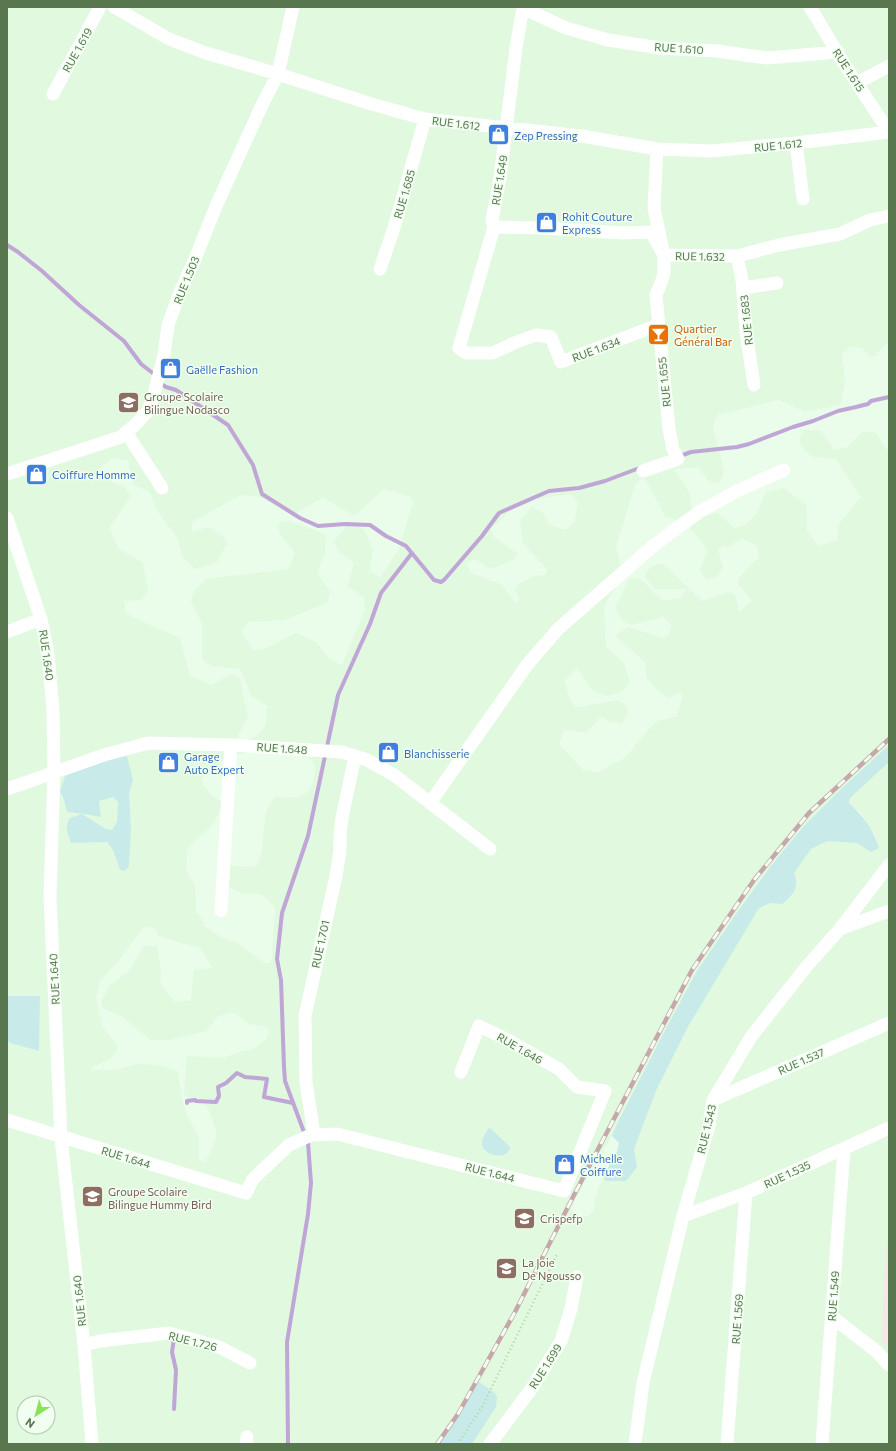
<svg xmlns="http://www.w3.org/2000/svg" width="896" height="1451" viewBox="0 0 896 1451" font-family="Commissioner,sans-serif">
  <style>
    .residential { fill: #e0f9df; fill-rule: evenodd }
    .education { fill: #f9e7e7 }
    .green { fill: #c8eae9 }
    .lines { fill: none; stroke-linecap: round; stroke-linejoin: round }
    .stream { stroke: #c0a5d7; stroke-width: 4 }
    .path { stroke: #b0d6a5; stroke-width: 2.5; stroke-dasharray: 1 3; stroke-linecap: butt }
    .minor { stroke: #fff; stroke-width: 13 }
    .rail-casing { stroke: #c7a8aa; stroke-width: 4.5 }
    .rail { stroke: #f1fff1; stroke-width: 3; stroke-dasharray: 9; stroke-linecap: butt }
    .labels { text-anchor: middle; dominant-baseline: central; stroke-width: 3; stroke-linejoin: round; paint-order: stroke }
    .street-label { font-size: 11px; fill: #58774e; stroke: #f1fff1 }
    .shop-label { font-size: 11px; fill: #366cbe; stroke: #f1fff1; text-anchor: start }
    .food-label { font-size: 11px; fill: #c56008; stroke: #f1fff1; text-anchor: start }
    .education-label { font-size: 11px; fill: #785e54; stroke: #f1fff1; text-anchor: start }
  </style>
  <rect width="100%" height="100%" fill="#eafcea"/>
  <!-- residential -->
  <path class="residential" d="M7 7H889V345L886 344 875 356H870L862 348 851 347 842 354 845 383 840 405 805 412 779 400 717 415 713 426 724 472 719 483 709 481 698 467 674 469 690 494 692 513 687 517 676 520 665 516 646 480 641 479 635 485 616 547 623 575 604 606 606 647 624 663 629 681 623 692 605 696 590 688 577 668 565 680 569 698 576 708 617 700 627 706 628 713 622 723 610 722 601 716 586 733 564 729 559 744 584 771 598 772 625 758 655 722 677 716 683 695 679 692 669 698 659 692 647 678 645 662 615 636 628 627 663 638 668 636 672 626 664 617 630 625 621 618 615 608 630 578 642 580 662 601 680 598 687 589H656L644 576 651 567 662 563 702 601 730 592 735 595 739 612 752 601 738 584 739 578 759 557 757 546 742 538 728 547 722 546 718 550 723 567 717 577 707 579 699 571 708 550 690 528 700 518 717 513 735 528 744 526 757 514 766 492 784 488 807 506V531L819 546 837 540 839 524 861 497 836 459 813 457 804 450 799 440 804 430 821 431 834 450 846 448 862 432H875L887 450 889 449V745L840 790 771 866 736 914 697 971 662 1036 612 1136 574 1201 571 1209 575 1216 583 1217 588 1216 594 1210 595 1198 603 1177 606 1181 634 1149 656 1091 689 1025 759 907 770 903 783 904 794 873 811 849 827 841 857 843 871 852 879 848 874 833 862 814 849 803 850 798 889 762V1444H472L496 1407 476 1380 458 1414 437 1444H7V1042L39 1051 40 997 7 996ZM112 458 128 461 134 485 150 492 156 509 178 539 182 556 195 569 217 562 228 541 210 527 192 532V522L241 495 257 496 294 515 323 497 354 516 384 489 411 497 413 503 399 549 380 578 370 571 373 549 363 528 358 525 346 527 334 541 339 552 354 563 348 586 364 598 365 610 342 665 331 661 317 643 296 633 265 649 253 650 241 631 248 622 284 620 327 603 330 592 317 572 325 553 326 536 322 533 289 521 278 523 280 534 295 553 289 569 206 579 194 591 191 602 202 623V659L211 666 240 669 252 696 267 706 266 725 263 730 255 737 243 741 238 739 239 733 248 718 240 679 231 674 212 685 190 676 180 638 134 618 125 612 124 601 141 600 148 591 143 563 119 549 109 528 131 496 124 487 98 475 97 470ZM571 494 578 503 574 523 565 530 549 525 543 513 532 507 520 520 523 543 547 569 546 575 534 576 518 584 515 589 520 600 516 603 501 584 472 574 466 564 475 559 490 569 515 559 517 553 494 537 491 529 511 510 536 499ZM257 751 305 755 314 763 315 769 314 780 309 791 298 798 275 797 266 811 262 848 258 865 252 867 233 866 228 864 225 885 242 893 261 894 275 907 272 959 269 964 263 962 238 943 221 937 206 927 196 910 195 886 186 870 187 852 189 846 211 827 222 807 221 801 211 795 203 785 202 780 204 773 212 765 233 755ZM133 780 129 793 131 828 129 866 125 871 120 870 113 850 107 842 71 843 82 814 106 829 112 830 117 822 118 802 113 797 99 801 101 817 85 814 67 812 60 792ZM147 926 157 930 158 936 200 948 213 968 194 970 191 1000 175 1002 160 983 161 971 157 946H144L128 972 109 986 101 1003 104 1009 121 1016 151 1040H169L206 1031 217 1017 229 1013H235L249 1024 267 1027 269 1033 266 1039 255 1048 236 1053 224 1058 187 1056 184 1094 194 1102 205 1105 209 1110 217 1134 211 1152 205 1162 199 1160V1137L187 1116 181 1094 178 1071 156 1065 139 1064 115 1070H91L94 1066 110 1059 117 1050 116 1044 102 1026 96 998 100 981 119 960 142 929ZM24 1403H48V1427H24Z"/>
  <!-- education -->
  <path class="education" d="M889 1225V1349L882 1342 884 1278Z"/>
  <!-- green -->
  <path class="green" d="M889 745V762L850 798 849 803C865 818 872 827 879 848L871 852 857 843 827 841 811 849 794 873C800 889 793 893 783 904L770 903 759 908 689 1025 656 1091 634 1149 637 1167 626 1181H606L603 1177 617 1151 619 1143 612 1136 615 1128 662 1036 697 971 736 914 771 866 804 826 840 790Z
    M127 756 133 780 129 793 131 828 129 866 125 871 120 870 113 850 107 842 71 843C68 834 64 826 70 818L82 814 106 829 112 830 117 822 118 802 113 797 99 801 101 817 85 814 67 812 63 797 60 792 66 773 102 758Z
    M7 996H40L39 1051 7 1042Z
    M490 1128 510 1147C508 1162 482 1155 482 1144 481 1139 486 1133 488 1129Z
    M476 1380 495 1393 497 1397 496 1407 472 1444H437L458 1414Z"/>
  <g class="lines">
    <!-- stream -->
    <path class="stream" d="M7 245 18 252 42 271 79 305 124 341 141 364 154 374 155 376
      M160 383 166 387 176 390 228 425 253 465 262 494 300 518 318 526 345 524 370 525 386 536 406 546 434 580 441 582 444 580 482 536 499 513 549 491 579 488 605 481 642 467
      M680 456 691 452 737 447 749 444 793 427 813 421 838 411 856 407 868 404 871 401 889 397
      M187 1103V1101L195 1100 196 1101 216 1102 219 1096 218 1087 226 1083 237 1073 245 1077 267 1079 264 1097 293 1103
      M174 1339 172 1352 176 1370 174 1409
      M288 1444 287 1342 308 1214 311 1183 308 1143 285 1081 284 1067 281 980 277 959 282 913 308 836 338 695 370 624 381 593 412 553"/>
    <!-- path -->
    <path class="path" d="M458 1444 483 1405 557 1254"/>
    <!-- minor -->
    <path class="minor" d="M114 7 169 39 206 53 278 74 368 103 425 119 582 136 657 149 711 151 796 143 889 132 843 62 810 7
      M523 7 516 48 500 178 492 220 494 227 459 348 466 353H493L514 343 536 335 551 337 561 362 658 325
      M528 7 529 11 566 28 608 40 660 48 717 51 767 58 838 52
      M857 83 889 66
      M53 94 100 7
      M796 143 803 199
      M494 227 542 228 624 233 651 232 664 255 737 256 779 245 840 234 870 220 889 216
      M737 256 742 280 746 332 754 385
      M380 269 394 228 425 119
      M743 288 777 283
      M126 432 162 488
      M643 471 678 459 673 449 669 429 656 295 661 283 664 273V255L654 208 657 149
      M7 474 121 437 135 425 148 411 154 394 164 355 168 325 181 290 195 259 216 206 262 105 278 74 293 7
      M7 518 41 619 48 654 53 710 54 772 50 897 61 1138 84 1345 92 1444
      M7 632 41 619
      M7 789 104 755 148 743 231 745 342 752 367 760 394 775 490 849
      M430 803 527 665 558 629 653 546 699 512 737 491 784 470
      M221 911 231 745
      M840 929 889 911
      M713 1100 889 1023
      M7 1120 246 1193 253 1179 289 1145 311 1135 337 1134 564 1191 605 1091 577 1087 559 1069 504 1038 479 1026 461 1072
      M314 1134 306 1082 305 1016 336 876 340 850V835L342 818 355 756
      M683 1216 746 1193 889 1128
      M831 1316 876 1351 889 1365
      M84 1345 100 1341 169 1333 219 1347 250 1363
      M246 1444 247 1437
      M490 1444 532 1388 561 1341 571 1309 577 1277
      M635 1444 643 1383 683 1216 709 1126 713 1100 751 1037 807 966 839 930 889 865
      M727 1444 746 1193
      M822 1444 844 1149"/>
    <defs>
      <path id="rail" d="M437 1444 458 1414 515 1312 573 1197 692 970 754 880 809 813 889 739"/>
    </defs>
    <!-- rail casing -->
    <use href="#rail" class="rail-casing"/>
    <!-- rail -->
    <use href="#rail" class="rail"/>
  </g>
  <!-- icons -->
  <defs>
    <symbol id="shop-square" viewBox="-11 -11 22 22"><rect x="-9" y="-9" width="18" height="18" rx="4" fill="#3f7fe0" stroke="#f1fff1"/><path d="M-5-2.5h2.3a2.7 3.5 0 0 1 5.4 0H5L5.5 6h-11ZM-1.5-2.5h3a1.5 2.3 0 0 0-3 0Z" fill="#fff"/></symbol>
    <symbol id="bar-square" viewBox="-11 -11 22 22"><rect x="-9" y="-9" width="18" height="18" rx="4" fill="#e8710a" stroke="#f1fff1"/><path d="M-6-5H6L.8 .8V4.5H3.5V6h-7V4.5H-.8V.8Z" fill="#fff"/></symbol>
    <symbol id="school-square" viewBox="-11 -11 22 22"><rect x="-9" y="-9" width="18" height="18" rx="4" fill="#8d6e63" stroke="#f1fff1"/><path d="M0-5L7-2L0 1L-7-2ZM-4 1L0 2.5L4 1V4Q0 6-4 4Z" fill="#fff"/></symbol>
  </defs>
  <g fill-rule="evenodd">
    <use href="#shop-square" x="486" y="122" width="25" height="25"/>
    <use href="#shop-square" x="534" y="210" width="25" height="25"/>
    <use href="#bar-square" x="646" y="322" width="25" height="25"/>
    <use href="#shop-square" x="158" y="356" width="25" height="25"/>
    <use href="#school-square" x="116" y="390" width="25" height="25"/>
    <use href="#shop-square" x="24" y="462" width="25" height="25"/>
    <use href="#shop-square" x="376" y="740" width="25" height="25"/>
    <use href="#shop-square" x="156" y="750" width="25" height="25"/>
    <use href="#shop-square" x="552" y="1152" width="25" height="25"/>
    <use href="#school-square" x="80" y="1184" width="25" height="25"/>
    <use href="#school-square" x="512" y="1206" width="25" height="25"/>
    <use href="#school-square" x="494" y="1256" width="25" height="25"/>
  </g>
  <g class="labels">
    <!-- street labels -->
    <g class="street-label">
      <text transform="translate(679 48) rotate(4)">RUE 1.610</text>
      <text transform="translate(77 50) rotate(-61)">RUE 1.619</text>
      <text transform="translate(849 70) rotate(57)">RUE 1.615</text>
      <text transform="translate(456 123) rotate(7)">RUE 1.612</text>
      <text transform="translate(778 145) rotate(-6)">RUE 1.612</text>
      <text transform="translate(499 180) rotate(-81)">RUE 1.649</text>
      <text transform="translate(404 194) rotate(-74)">RUE 1.685</text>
      <text transform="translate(700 256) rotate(1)">RUE 1.632</text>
      <text transform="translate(186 280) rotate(-68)">RUE 1.503</text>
      <text transform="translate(746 320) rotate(-96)">RUE 1.683</text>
      <text transform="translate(596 349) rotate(-21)">RUE 1.634</text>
      <text transform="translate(664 382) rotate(-96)">RUE 1.655</text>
      <text transform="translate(47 655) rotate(82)">RUE 1.640</text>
      <text transform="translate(282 748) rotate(4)">RUE 1.648</text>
      <text transform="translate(320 944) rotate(-78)">RUE 1.701</text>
      <text transform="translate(54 979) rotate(-93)">RUE 1.640</text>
      <text transform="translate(520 1048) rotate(30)">RUE 1.646</text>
      <text transform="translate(801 1061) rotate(-24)">RUE 1.537</text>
      <text transform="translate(706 1129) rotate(-77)">RUE 1.543</text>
      <text transform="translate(126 1157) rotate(17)">RUE 1.644</text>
      <text transform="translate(490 1172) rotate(14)">RUE 1.644</text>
      <text transform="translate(787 1174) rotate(-25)">RUE 1.535</text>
      <text transform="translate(833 1296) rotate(-86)">RUE 1.549</text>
      <text transform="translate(79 1301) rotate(-96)">RUE 1.640</text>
      <text transform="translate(737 1319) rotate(-86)">RUE 1.569</text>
      <text transform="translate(193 1341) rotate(14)">RUE 1.726</text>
      <text transform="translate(545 1366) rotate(-58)">RUE 1.699</text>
    </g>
    <!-- shop labels -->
    <g class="shop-label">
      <text x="514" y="135">Zep Pressing</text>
      <text x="562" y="216">Rohit Couture<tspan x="562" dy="13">Express</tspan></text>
      <text x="186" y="369">Gaëlle Fashion</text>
      <text x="52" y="474">Coiffure Homme</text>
      <text x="404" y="753">Blanchisserie</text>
      <text x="184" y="756">Garage<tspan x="184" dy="13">Auto Expert</tspan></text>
      <text x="580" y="1158">Michelle<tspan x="580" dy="13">Coiffure</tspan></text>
    </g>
    <!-- food labels -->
    <g class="food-label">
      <text x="674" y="328">Quartier<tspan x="674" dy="13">Général Bar</tspan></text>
    </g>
    <!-- education labels -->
    <g class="education-label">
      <text x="144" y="396">Groupe Scolaire<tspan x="144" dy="13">Bilingue Nodasco</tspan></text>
      <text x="108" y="1191">Groupe Scolaire<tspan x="108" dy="13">Bilingue Hummy Bird</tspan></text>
      <text x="540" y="1218">Crispefp</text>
      <text x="522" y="1262">La Joie<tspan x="522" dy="13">De Ngousso</tspan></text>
    </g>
  </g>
  <!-- border -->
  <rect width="896" height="1451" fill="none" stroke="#58774e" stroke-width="16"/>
  <!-- north arrow -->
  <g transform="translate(36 1415) rotate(216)"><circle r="19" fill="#f1fff1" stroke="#b4c9b0"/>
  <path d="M0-3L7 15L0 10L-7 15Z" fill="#8be254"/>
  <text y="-6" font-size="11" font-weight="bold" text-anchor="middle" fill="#58774e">N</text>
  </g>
</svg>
